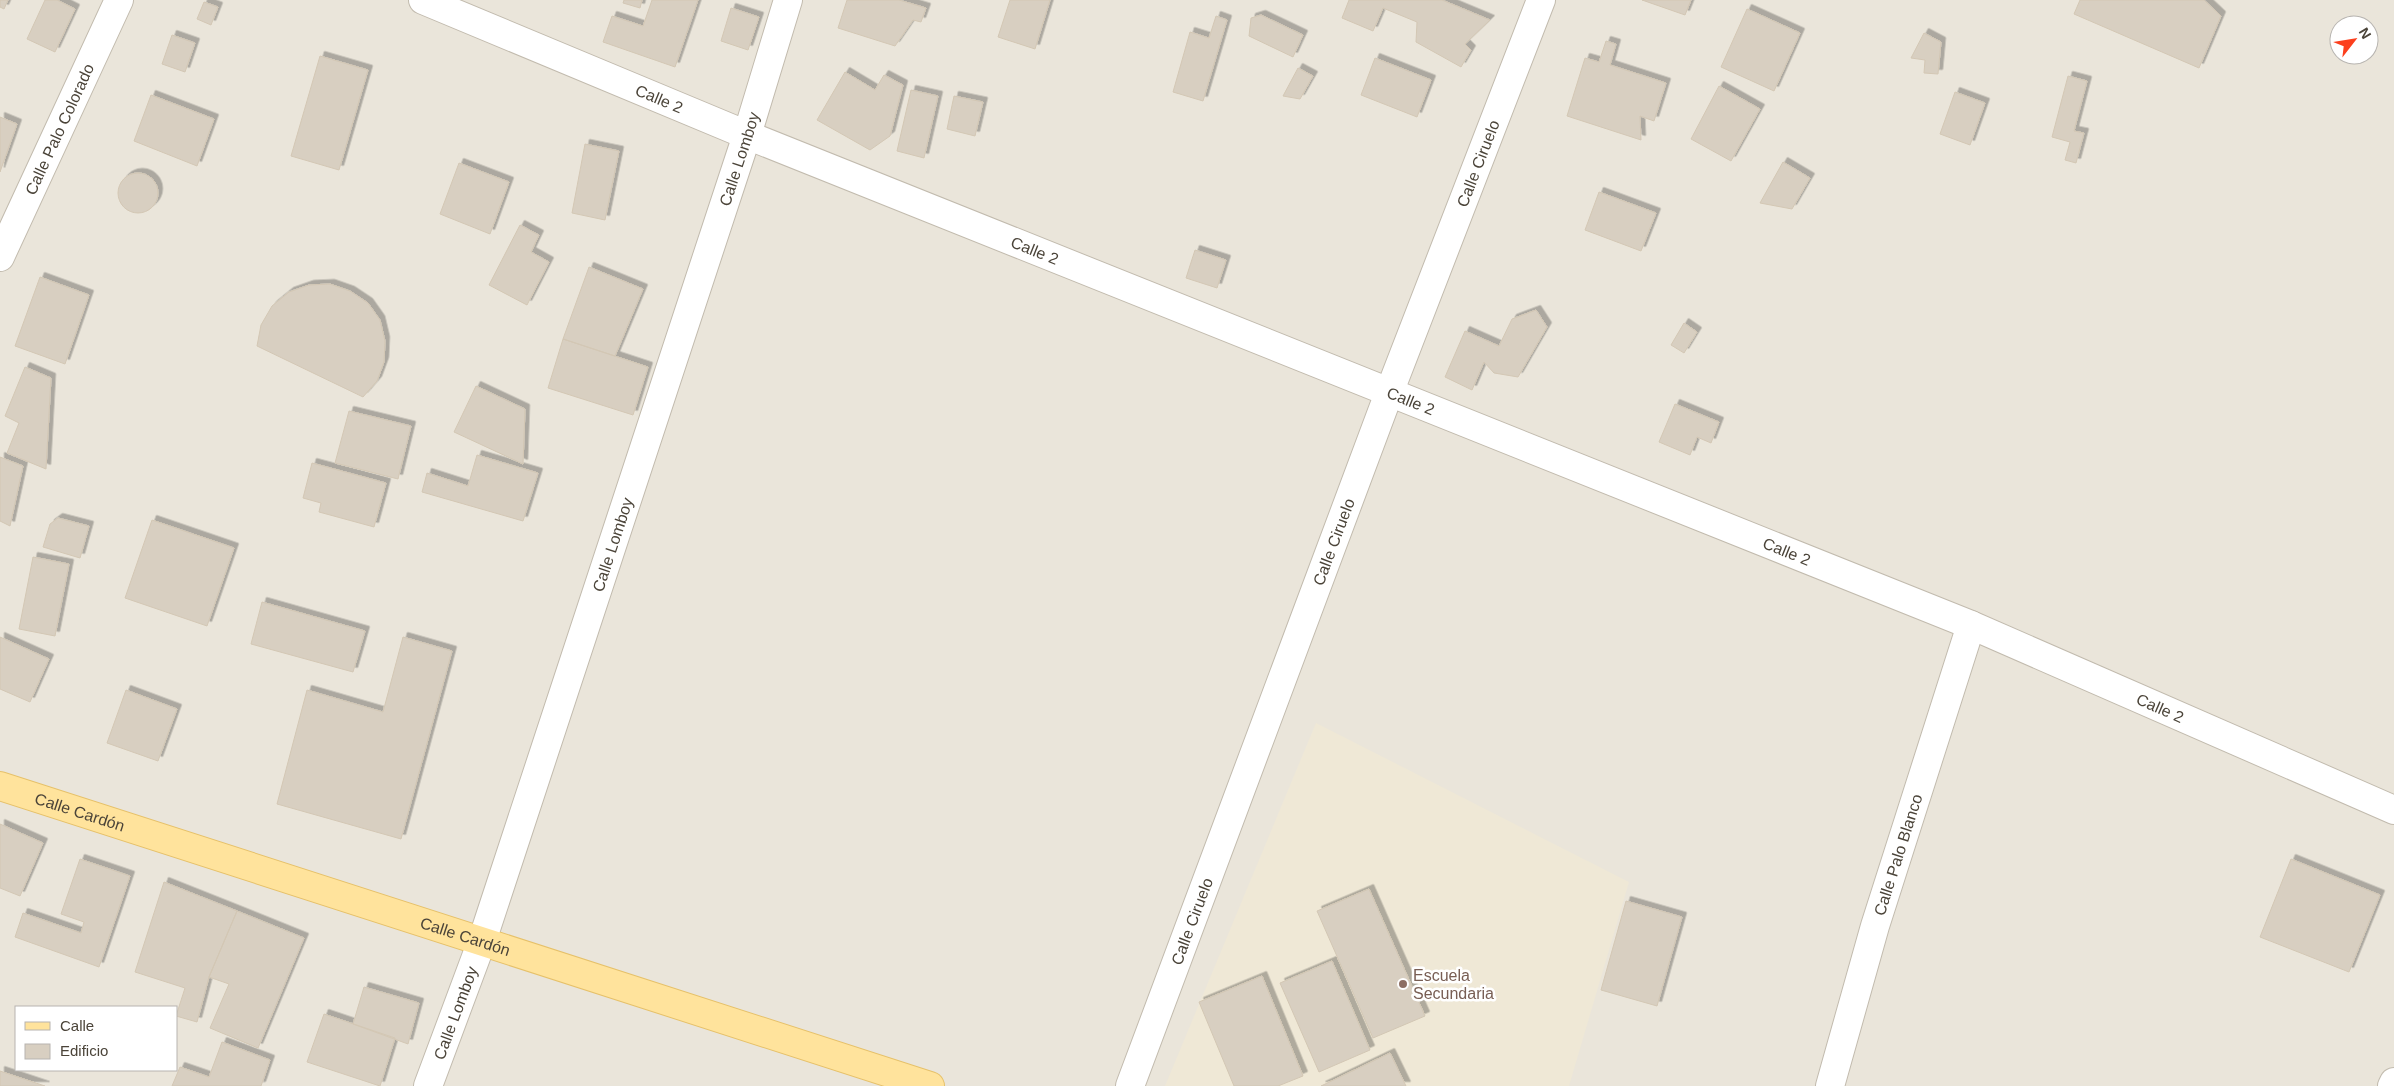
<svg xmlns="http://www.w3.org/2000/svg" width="2394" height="1086" viewBox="0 0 2394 1086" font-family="Helvetica,sans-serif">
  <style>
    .residential { fill: #eae5da; fill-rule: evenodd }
    .education { fill: #efe8d6 }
    .building { fill: #d8cfc1; stroke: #d3c7b4; filter: url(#shadow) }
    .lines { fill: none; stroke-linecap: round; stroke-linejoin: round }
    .minor-casing { stroke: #c2bbae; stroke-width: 30 }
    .major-casing { stroke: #e6c16a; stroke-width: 30 }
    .minor { stroke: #fff; stroke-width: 28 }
    .major { stroke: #ffe39c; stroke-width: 28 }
    .education-dot { fill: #8d6e63; stroke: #fff; stroke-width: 2 }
    .labels { text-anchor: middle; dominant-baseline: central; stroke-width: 5; stroke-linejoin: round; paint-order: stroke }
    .street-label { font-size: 16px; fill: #4b4439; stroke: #fff }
    .education-label { font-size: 16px; fill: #785e54; stroke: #fff; text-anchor: start }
  </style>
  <defs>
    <filter id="shadow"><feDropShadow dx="4.5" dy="-4.5" stdDeviation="0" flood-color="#0004"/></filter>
  </defs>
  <rect width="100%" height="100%" fill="#f6f3ec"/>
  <!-- residential -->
  <path class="residential" d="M0 0H2394V1086H0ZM2339 25H2369V55H2339ZM16 1007H176V1070H16Z"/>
  <!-- education -->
  <path class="education" d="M1316 723 1629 882 1569 1086H1165Z"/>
  <!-- building -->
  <path class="building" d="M0 0H8L4 9 0 7Z
    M45 0H57L75 9 55 52 27 39Z
    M624 0H642L640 8 623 3Z
    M652 0H698L675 67 603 42 612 16 643 26Z
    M847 0H899L926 8 921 22 913 20 895 46 838 28Z
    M1010 0H1050L1035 49 998 37Z
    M1349 0H1442L1490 20 1465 44 1471 50 1461 67 1416 42 1417 22 1383 8 1373 31 1342 18Z
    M1642 0H1691L1685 15Z
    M2080 0H2204L2221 16 2199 68 2074 14Z
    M204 2 218 7 211 25 197 19Z
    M731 8 759 17 748 50 721 41Z
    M1747 9 1800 33 1774 91 1721 67Z
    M1261 15 1303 35 1293 57 1249 36 1251 18Z
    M1216 16 1227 20 1203 101 1173 92 1190 32 1209 38Z
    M1924 33 1941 42 1938 74 1924 73 1925 60 1911 58Z
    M172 35 195 43 185 72 162 64Z
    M1606 41 1616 44 1610 65 1666 83 1654 121 1640 116 1641 140 1567 116 1585 58 1599 62Z
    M320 56 368 70 339 170 291 156Z
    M1375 58 1431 80 1417 117 1361 95Z
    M1298 68 1313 76 1300 99 1283 96Z
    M845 72 875 90 884 75 903 85 890 136 870 150 817 120Z
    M2068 76 2087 81 2074 131 2084 133 2076 163 2065 160 2070 142 2052 137Z
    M1719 86 1760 109 1731 161 1691 139Z
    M911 90 938 96 924 158 897 151Z
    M1955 92 1985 103 1970 145 1940 134Z
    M151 95 214 119 197 166 134 141Z
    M954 96 983 102 975 136 947 129Z
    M0 117 17 124 0 172Z
    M585 144 619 151 605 220 572 213Z
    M1783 162 1810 178 1792 209 1760 203Z
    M459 163 509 182 490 234 440 214Z
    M118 193a20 20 0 1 1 40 0a20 20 0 1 1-40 0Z
    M1599 192 1656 213 1641 251 1585 230Z
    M520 225 539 235 531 252 549 262 527 305 489 285Z
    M1195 250 1226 260 1217 288 1186 278Z
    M589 267 643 289 615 356 563 339Z
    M40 277 89 295 65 364 15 346Z
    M330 284 350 291 368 303 380 320 385 341 384 362 377 381 363 397 257 346 261 325 272 306 289 292 309 285Z
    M1536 310 1547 327 1518 377 1494 373 1484 362 1472 390 1445 377 1465 331 1499 346 1512 319Z
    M1684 323 1697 332 1684 353 1671 345Z
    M563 339 648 367 633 415 548 388Z
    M25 367 51 378 46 469 7 453 19 423 5 416Z
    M476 386 525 409 523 464 454 432Z
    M1675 404 1719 422 1711 443 1697 437 1690 455 1659 442Z
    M349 411 411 426 398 479 335 463Z
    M477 455 538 473 523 521 422 492 427 473 468 486Z
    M0 457 23 466 10 526 0 521Z
    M312 463 386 483 374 527 319 512 321 503 303 498Z
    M58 518 89 526 80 558 43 547 50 524Z
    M152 520 234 548 207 626 125 598Z
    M33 557 69 564 55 636 19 629Z
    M262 602 365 631 353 672 251 644Z
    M0 637 49 659 30 702 0 689Z
    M403 637 452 651 401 839 277 804 307 690 383 712Z
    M126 690 177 709 158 761 107 743Z
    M0 824 43 843 20 896 0 888Z
    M80 859 130 876 99 967 15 937 23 913 81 933 84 922 61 914Z
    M2291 859 2380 895 2349 972 2260 937Z
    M164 882 237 911 209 977 197 1022 176 1016 185 988 135 972Z
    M1369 889 1425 1016 1373 1038 1317 911Z
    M1626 901 1682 917 1657 1006 1601 990Z
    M237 911 304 938 258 1048 210 1028 229 984 209 977Z
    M1332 961 1370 1050 1319 1072 1280 983Z
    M1262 976 1303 1076 1278 1086H1234L1199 1002Z
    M364 987 419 1003 408 1044 353 1024Z
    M324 1014 395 1038 380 1086 307 1062Z
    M222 1042 270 1060 261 1086H172L180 1067 209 1077Z
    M1390 1053 1406 1086H1321Z
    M0 1071 45 1086H0Z"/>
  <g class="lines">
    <defs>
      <g id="minor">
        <path id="s1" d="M423 0 747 135 1971 625 2394 810"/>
        <path id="s2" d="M0 257 119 0"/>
        <path id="s3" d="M428 1086 482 941 747 135 788 0"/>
        <path id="s4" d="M1130 1086 1389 393 1541 0"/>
        <path id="s5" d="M1830 1086 1875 926 1971 625"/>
        <path d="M2392 1086 2394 1082"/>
      </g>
      <g id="major">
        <path id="s6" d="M0 786 930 1086"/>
      </g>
    </defs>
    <!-- minor casing -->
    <use href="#minor" class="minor-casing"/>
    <!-- major casing -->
    <use href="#major" class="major-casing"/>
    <!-- minor -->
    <use href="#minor" class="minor"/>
    <!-- major -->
    <use href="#major" class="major"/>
  </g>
  <!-- markers -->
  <circle class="education-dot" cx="1403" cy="984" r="5"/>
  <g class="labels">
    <!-- street labels -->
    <g class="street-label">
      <text stroke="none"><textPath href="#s1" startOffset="256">Calle 2</textPath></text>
      <text stroke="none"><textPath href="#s2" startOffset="141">Calle Palo Colorado</textPath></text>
      <text stroke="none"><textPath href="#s3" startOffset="978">Calle Lomboy</textPath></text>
      <text stroke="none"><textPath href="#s4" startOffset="986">Calle Ciruelo</textPath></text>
      <text stroke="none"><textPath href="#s1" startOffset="661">Calle 2</textPath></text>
      <text stroke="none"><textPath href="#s1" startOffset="1066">Calle 2</textPath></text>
      <text stroke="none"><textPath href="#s4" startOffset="581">Calle Ciruelo</textPath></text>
      <text stroke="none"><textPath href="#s3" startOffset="572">Calle Lomboy</textPath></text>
      <text stroke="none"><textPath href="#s1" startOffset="1471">Calle 2</textPath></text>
      <text stroke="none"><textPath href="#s1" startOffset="1876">Calle 2</textPath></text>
      <text stroke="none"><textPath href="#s6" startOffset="84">Calle Cardón</textPath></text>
      <text stroke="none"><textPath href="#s5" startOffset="241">Calle Palo Blanco</textPath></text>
      <text stroke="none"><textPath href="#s4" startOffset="176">Calle Ciruelo</textPath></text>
      <text stroke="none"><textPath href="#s6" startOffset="489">Calle Cardón</textPath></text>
      <text stroke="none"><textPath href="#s3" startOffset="78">Calle Lomboy</textPath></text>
    </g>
    <!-- education labels -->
    <g class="education-label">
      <text x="1413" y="975">Escuela<tspan x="1413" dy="18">Secundaria</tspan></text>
    </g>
  </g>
  <!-- legend -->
  <rect x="15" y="1006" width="162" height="65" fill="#ffffff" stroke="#b7b4b0"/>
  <rect x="25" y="1022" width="25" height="8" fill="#ffe39c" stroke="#b7b4b0"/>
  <text x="60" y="1031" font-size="15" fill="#4b4439">Calle</text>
  <rect x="25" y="1044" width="25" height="15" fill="#d8cfc1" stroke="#b7b4b0"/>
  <text x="60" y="1056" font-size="15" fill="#4b4439">Edificio</text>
  <!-- north arrow -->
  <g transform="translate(2354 40) rotate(59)"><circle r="24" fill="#ffffff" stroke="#b7b4b0"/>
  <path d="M0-4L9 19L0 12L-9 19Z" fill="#fc3f1d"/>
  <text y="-8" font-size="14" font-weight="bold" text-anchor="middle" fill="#4b4439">N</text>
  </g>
</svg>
